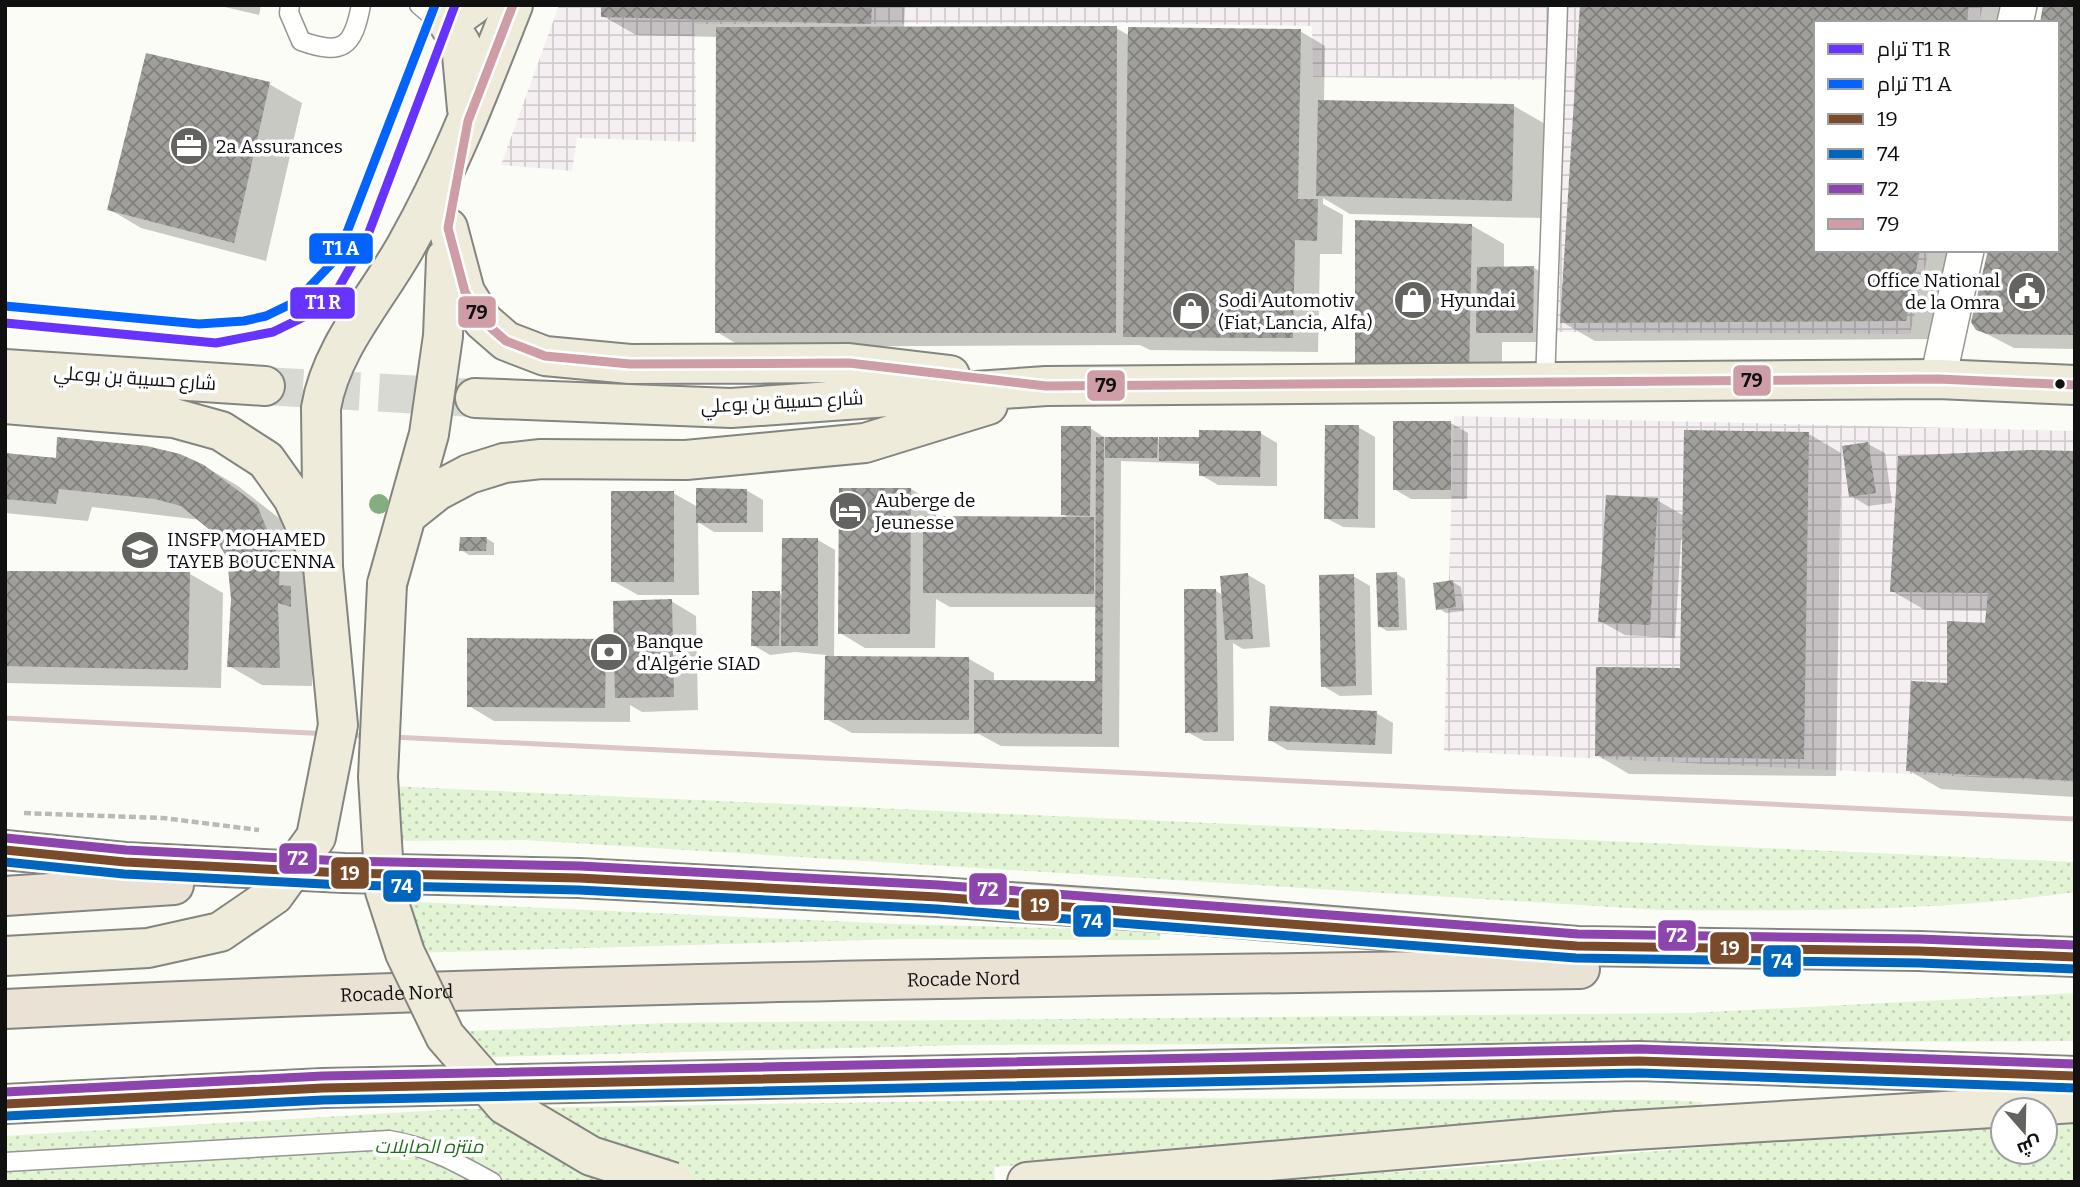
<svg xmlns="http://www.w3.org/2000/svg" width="2080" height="1187" viewBox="0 0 2080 1187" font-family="Bitter,Cairo,serif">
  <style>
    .industrial { fill: url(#industrial-grid) }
    .green { fill: url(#green-dots) }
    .shadow { fill: #0003 }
    .building { fill: url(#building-cross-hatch) }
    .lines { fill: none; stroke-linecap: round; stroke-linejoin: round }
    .primary-tunnel { stroke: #d9d9d4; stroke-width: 38; stroke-dasharray: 38 19; stroke-linecap: butt }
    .lane-casing { stroke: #969694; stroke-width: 21 }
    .street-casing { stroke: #969694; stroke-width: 38 }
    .primary-casing { stroke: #848481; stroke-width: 42 }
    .highway-casing { stroke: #848481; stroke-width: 42 }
    .path { stroke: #b9b9b8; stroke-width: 4.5; stroke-dasharray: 7 3.5; stroke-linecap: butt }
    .lane { stroke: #fffffe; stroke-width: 18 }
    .street { stroke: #fffffe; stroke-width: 35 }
    .primary { stroke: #eeebda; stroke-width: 38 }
    .highway { stroke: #ebe2d6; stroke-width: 38 }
    .rail { stroke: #dac6c4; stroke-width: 5 }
    .primary-bridge-casing { stroke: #848481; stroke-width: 42; stroke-linecap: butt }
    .primary-bridge { stroke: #eeebda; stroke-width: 38 }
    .bus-1-casing { stroke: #fff; stroke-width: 14 }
    .bus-2-casing { stroke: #fff; stroke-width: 14 }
    .bus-3-casing { stroke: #fff; stroke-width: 14 }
    .bus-4-casing { stroke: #fff; stroke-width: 14 }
    .bus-1 { stroke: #7a4b2a; stroke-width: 9 }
    .bus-2 { stroke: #0065bd; stroke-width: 9 }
    .bus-3 { stroke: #8e44ad; stroke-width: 9 }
    .bus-4 { stroke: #cf9da6; stroke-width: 9 }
    .tram-1-casing { stroke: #fff; stroke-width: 14 }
    .tram-2-casing { stroke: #fff; stroke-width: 14 }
    .tram-1 { stroke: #63f; stroke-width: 9 }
    .tram-2 { stroke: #0363ff; stroke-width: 9 }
    .tree { fill: #84ae7d }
    .bus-dot { fill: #101010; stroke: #fff; stroke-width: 2.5 }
    .labels { text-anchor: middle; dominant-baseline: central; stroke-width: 7; stroke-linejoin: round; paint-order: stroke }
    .poi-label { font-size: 19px; fill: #101010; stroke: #fff; text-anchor: start }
    .street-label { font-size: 19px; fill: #101010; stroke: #fff }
    .park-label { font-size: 19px; font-style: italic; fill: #216e1a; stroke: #fff }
    .line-badge { stroke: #fff; stroke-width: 2.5 }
    .badge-label { font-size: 19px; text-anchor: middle; font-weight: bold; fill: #fff }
    .pale-badge-label { font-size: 19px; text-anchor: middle; font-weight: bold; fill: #111 }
  </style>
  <defs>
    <pattern id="industrial-grid" width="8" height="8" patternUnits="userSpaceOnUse" patternTransform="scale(1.75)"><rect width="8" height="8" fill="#f5eff2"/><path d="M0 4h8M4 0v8" fill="none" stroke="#d1ccce"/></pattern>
    <pattern id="green-dots" width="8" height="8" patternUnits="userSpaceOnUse" patternTransform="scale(1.75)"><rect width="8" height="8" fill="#e2f4d4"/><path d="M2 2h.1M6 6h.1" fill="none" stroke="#c1d0b5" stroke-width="1.8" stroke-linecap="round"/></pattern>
    <pattern id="building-cross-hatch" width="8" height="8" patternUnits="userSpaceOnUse" patternTransform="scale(1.75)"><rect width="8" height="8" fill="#a09f9b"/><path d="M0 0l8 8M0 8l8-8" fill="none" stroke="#81807d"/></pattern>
  </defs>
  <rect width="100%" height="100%" fill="#fcfcf6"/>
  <!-- industrial -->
  <path class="industrial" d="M559 5H1983L1979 23H1816V250H1929L1910 334 1551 332 1560 80 1313 77 1312 26 1128 23 695 24 696 142 577 138 572 171 501 165Z
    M1454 416 2075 431V782L1444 751Z"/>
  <!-- green -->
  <path class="green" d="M388 786 2075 862V892C1937 912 1800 911 1661 910L523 840 391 841Z
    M394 901 898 924 1161 931 1160 940 901 939 412 953Z
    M2075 993V1041L965 1045 492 1057 469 1031 665 1023 1690 1013Z
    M1136 1098 1671 1100 1702 1102V1107L994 1167 995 1182H5V1136L457 1109Z
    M2075 1122V1182H1210L1445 1169 1930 1128 2003 1125V1152H2045V1123Z"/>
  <!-- shadow -->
  <path class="shadow" d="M216 5H261L259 15Z
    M603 5H905L904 28H1116L1130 36 1300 31 1325 46 1324 101 1514 106 1547 125 1544 218 1350 214 1323 198V204L1343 215 1342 254H1320L1318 352 1150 350 1140 345 742 347 717 332 718 37 636 35 603 16Z
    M1582 5H2006L2002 23H1816V250H1956L1938 339 1595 341 1562 322Z
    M2075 5V349L2014 348 1977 329 2057 250V23Z
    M269 84 302 103 266 261 141 228 109 209Z
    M1471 225 1504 244V268H1534L1551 278 1550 342H1502V396L1389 395Z
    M1451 423 1468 433 1467 499H1411L1394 489Z
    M1358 427 1375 437V528L1343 527 1326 518Z
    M1090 428 1107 439H1198L1260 433 1277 443V486L1218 485 1201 475V464L1121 461 1119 747 1001 746 979 734 852 733 826 719V655L795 652 770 655 753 645 779 593 783 595 818 540 835 550 834 658 969 659 994 673V682L1096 683 1097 607H950L936 599 935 648H865L840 633 841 489H911L936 504V518L1070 519 1063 514Z
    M1809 434 1841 453 1836 776 1629 774 1597 755 1682 670 1684 539H1681L1675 638 1625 635 1600 621 1657 500 1684 516Z
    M1868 444 1885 453 1892 503 1868 506 1851 496Z
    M2075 453V797L1941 789 1908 770 1949 685 1987 625 1988 611 1925 610 1892 591Z
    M5 455 204 466 238 486 289 526 312 581V686L262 685 229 666 233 599 229 557 213 530 201 520 92 507 88 521 5 513Z
    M746 490 763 500V532H714L698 522 699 595H638L613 581 673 493 698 507Z
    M486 538 494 543V555H469L461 550Z
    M5 572 190 574 223 593 221 688 5 683Z
    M1397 574 1405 579 1407 630 1387 631 1379 626Z
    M1248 575 1265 585 1270 647 1243 649 1233 643 1234 741H1204L1187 732 1216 591 1223 595Z
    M1353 576 1370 586 1372 695 1340 696 1323 686Z
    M1453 582 1461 587 1464 611 1446 613 1438 608Z
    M671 601 696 616 698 710 642 712 630 705V722L494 721 469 706 606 640 616 646Z
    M1376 713 1393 723 1392 754 1287 750 1270 740Z"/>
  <!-- building -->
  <path class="building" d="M601 5H872L871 24 601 17Z
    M1580 5H1969L1966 23H1816V250H1920L1906 321 1560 323Z
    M2043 5H2075V335L1987 334 1976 330 1971 322 1988 250H2057V23H2040Z
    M1117 26 1116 333H715L716 27Z
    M1128 27 1301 29 1298 199H1318L1317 241 1295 240 1293 338 1123 337Z
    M146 53 270 82 234 243 107 210Z
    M1318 100 1514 104 1512 201 1316 196Z
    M1355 220 1472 224 1469 378 1355 377Z
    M1534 266 1533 333H1476L1477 267Z
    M1393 421H1451V490H1393Z
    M1325 425H1359L1358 519H1324Z
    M1061 426H1091L1090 516 1061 515Z
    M1199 430 1261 431 1260 477 1199 476V461H1159V437H1199Z
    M1684 430 1809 432 1804 759 1595 756 1596 667 1680 668Z
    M57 437 147 446 180 454 204 465 257 505 280 561 279 585 291 586V607L278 603 280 668 227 667 231 599 227 558 211 531 181 506 155 499 59 489 56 504 5 499V453L56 458Z
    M1096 437H1104L1102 734 974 733V680L1095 681Z
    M1105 437H1158L1157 458H1105Z
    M1868 442 1876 493 1849 497 1842 446Z
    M2030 450 2075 451V781L1906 771 1911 681 1947 683V621L1985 623 1988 593 1890 592 1898 456Z
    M696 488 747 489V523H696Z
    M839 488H911L910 634H838Z
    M611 491H674V582H611Z
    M1606 495 1658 498 1650 625 1598 622Z
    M923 516 1094 517V594L923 593Z
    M460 537H487L486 551H459Z
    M782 538H818V646H781Z
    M5 571 190 572 188 670 5 666Z
    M1397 572 1399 627H1378L1376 573Z
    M1248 573 1253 639 1225 640 1220 576Z
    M1354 574 1356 686 1321 687 1319 575Z
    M1453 580 1456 607 1436 610 1433 583Z
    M1184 589H1216L1218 732 1185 733Z
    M752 591H780L779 646H751Z
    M672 599 674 697 615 698 613 601Z
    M467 638 606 639 605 708 467 707Z
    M825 656 969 657V720H824Z
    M1270 706 1377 711 1375 745 1268 741Z"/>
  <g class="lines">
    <!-- primary-tunnel -->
    <path class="primary-tunnel" d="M265 386 475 398"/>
    <defs>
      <path id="lane" d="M290 5 289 13 301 41C343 56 353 47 361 5
        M419 5 431 15 448 23
        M1545 384 1558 5
        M5 1162 389 1140C427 1146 458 1163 492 1182"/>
      <path id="street" d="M2015 23 2019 5
        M1938 379 1966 250"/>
      <path id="primary" d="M467 109 461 44 448 23 473 5
        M448 228 465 292 483 321 506 341 545 356 630 364 849 363 950 375
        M5 369 265 386
        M475 398 731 408 1046 386 1938 379 2075 385
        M5 404 174 418 221 431 266 460 293 498 316 549
        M408 514 437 491 469 474 504 463 541 459 686 460 865 443 988 405
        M323 567 321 408C331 347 378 297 407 244 450 168 481 86 513 5
        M387 584 429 434 443 336 446 258
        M1027 1182 1617 1131 2075 1103"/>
      <g id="highway">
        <path d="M5 850 125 862 344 873 579 878 938 897 1173 913 1577 946 1919 951 2075 957"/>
        <path d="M5 896 174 885"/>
        <path id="s1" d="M5 1009C530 983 1055 976 1580 969"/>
        <path d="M5 1104 323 1088 1639 1061 2075 1076"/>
      </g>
    </defs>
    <!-- lane casing -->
    <use href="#lane" class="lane-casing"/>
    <!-- street casing -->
    <use href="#street" class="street-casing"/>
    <!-- primary casing -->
    <use href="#primary" class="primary-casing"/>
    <!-- highway casing -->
    <use href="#highway" class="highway-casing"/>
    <!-- path -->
    <path class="path" d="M24 813 163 818 259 830"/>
    <!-- lane -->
    <use href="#lane" class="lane"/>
    <!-- street -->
    <use href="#street" class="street"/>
    <!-- primary -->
    <use href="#primary" class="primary"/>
    <!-- highway -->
    <use href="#highway" class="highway"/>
    <!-- rail -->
    <path class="rail" d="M5 718 2075 819"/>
    <defs>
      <path id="primary-bridge" d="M387 584 378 777 385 891 405 953 445 1036 505 1105 591 1156 673 1182
        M5 956 148 948 220 932 274 895 316 837 338 725 323 567"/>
    </defs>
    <!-- primary-bridge casing -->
    <use href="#primary-bridge" class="primary-bridge-casing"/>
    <!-- primary-bridge -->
    <use href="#primary-bridge" class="primary-bridge"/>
    <defs>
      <path id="bus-1" d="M5 850 125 862 344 873 579 878 938 897 1577 946 1919 951 2075 957
        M5 1104 323 1088 1639 1061 2075 1076"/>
      <path id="bus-2" d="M5 862 124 874 344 885 579 890 937 909 1576 958 1919 963 2075 969
        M6 1116 323 1100 1639 1073 2075 1088"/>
      <path id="bus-3" d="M6 838 126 850 344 861 580 866 939 885 1578 934 1919 939 2075 945
        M5 1092 323 1076 1639 1049 2075 1064"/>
      <path id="bus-4" d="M513 5 468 121 448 228 465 292 483 321 506 341 545 356 630 364 849 363 1046 386 1938 379 2075 385"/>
    </defs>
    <!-- bus-1 casing -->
    <use href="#bus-1" class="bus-1-casing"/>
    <!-- bus-2 casing -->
    <use href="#bus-2" class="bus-2-casing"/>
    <!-- bus-3 casing -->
    <use href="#bus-3" class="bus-3-casing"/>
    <!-- bus-4 casing -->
    <use href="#bus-4" class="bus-4-casing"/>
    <!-- bus-1 -->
    <use href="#bus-1" class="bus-1"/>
    <!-- bus-2 -->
    <use href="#bus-2" class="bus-2"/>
    <!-- bus-3 -->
    <use href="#bus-3" class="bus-3"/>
    <!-- bus-4 -->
    <use href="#bus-4" class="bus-4"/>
    <defs>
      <path id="tram-1" d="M5 323 216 343 273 332 312 313 339 287 366 240 455 5"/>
      <path id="tram-2" d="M5 306 199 324 244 321 266 316 295 302 337 258 435 5"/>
    </defs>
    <!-- tram-1 casing -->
    <use href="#tram-1" class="tram-1-casing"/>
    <!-- tram-2 casing -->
    <use href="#tram-2" class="tram-2-casing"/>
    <!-- tram-1 -->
    <use href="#tram-1" class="tram-1"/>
    <!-- tram-2 -->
    <use href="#tram-2" class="tram-2"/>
  </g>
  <!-- trees -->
  <circle class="tree" cx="379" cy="504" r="10"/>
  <!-- icons -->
  <defs>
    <symbol id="office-disc" viewBox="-11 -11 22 22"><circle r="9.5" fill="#636360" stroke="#fff"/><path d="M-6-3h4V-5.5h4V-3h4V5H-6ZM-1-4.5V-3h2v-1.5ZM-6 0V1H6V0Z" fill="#fff"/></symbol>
    <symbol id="civic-disc" viewBox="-11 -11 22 22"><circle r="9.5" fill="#636360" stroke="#fff"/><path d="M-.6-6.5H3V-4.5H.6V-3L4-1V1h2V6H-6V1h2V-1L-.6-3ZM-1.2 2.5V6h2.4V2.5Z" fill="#fff"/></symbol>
    <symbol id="shop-disc" viewBox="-11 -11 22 22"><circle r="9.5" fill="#636360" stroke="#fff"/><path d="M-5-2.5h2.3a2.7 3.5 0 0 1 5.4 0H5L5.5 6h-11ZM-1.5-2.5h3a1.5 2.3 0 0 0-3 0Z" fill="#fff"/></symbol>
    <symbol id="hotel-disc" viewBox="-11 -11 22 22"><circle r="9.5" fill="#636360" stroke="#fff"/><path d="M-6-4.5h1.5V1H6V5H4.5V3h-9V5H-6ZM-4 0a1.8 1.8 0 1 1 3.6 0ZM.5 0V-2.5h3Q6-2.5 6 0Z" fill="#fff"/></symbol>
    <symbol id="university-disc" viewBox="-11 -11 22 22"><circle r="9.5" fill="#636360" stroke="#fff"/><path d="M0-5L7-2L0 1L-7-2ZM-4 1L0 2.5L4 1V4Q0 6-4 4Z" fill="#fff"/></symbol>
    <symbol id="bank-disc" viewBox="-11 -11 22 22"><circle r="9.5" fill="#636360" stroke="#fff"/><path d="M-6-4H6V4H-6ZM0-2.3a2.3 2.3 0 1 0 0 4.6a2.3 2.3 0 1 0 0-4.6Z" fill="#fff"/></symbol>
  </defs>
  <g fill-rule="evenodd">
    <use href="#office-disc" x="167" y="124" width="44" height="44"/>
    <use href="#civic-disc" x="2005" y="269" width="44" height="44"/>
    <use href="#shop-disc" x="1391" y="278" width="44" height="44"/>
    <use href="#shop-disc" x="1169" y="289" width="44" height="44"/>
    <use href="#hotel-disc" x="826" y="489" width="44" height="44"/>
    <use href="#university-disc" x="118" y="528" width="44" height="44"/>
    <use href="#bank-disc" x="587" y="630" width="44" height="44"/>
  </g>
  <!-- markers -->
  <circle class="bus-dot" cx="2060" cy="384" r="6"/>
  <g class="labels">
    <!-- poi labels -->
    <g class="poi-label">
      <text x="216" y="146">2a Assurances</text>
      <text x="2000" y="280" text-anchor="end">Office National<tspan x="2000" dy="22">de la Omra</tspan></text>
      <text x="1218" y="300">Sodi Automotiv<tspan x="1218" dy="22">(Fiat, Lancia, Alfa)</tspan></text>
      <text x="1440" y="300">Hyundai</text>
      <text x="875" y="500">Auberge de<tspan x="875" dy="22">Jeunesse</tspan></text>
      <text x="167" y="539">INSFP MOHAMED<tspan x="167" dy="22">TAYEB BOUCENNA</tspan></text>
      <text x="636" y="641">Banque<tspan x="636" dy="22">d'Algérie SIAD</tspan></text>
    </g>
    <!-- street labels -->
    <g class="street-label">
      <text transform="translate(135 378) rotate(4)">شارع حسيبة بن بوعلي</text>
      <text transform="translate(782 402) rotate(-3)">شارع حسيبة بن بوعلي</text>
      <text stroke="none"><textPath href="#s1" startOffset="959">Rocade Nord</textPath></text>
      <text stroke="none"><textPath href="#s1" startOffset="392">Rocade Nord</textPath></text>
    </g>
    <!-- park labels -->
    <g class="park-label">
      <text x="429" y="1146">منتزه الصابلات</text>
    </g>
  </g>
  <g class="line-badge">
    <rect x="308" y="232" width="66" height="33" rx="7" fill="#0363ff"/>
    <rect x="289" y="286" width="67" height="34" rx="7" fill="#63f"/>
    <rect x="457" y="295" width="40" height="34" rx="7" fill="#cf9da6"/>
    <rect x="1732" y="364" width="40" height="33" rx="7" fill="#cf9da6"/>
    <rect x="1086" y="369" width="40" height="33" rx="7" fill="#cf9da6"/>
    <rect x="278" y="842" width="40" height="33" rx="7" fill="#8e44ad"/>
    <rect x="330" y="856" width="40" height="34" rx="7" fill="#7a4b2a"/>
    <rect x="382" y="869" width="40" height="34" rx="7" fill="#0065bd"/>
    <rect x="968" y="872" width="40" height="34" rx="7" fill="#8e44ad"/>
    <rect x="1020" y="888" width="40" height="34" rx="7" fill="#7a4b2a"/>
    <rect x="1072" y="904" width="40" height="34" rx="7" fill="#0065bd"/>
    <rect x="1657" y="919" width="40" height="33" rx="7" fill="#8e44ad"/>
    <rect x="1709" y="931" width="41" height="34" rx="7" fill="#7a4b2a"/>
    <rect x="1762" y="944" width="40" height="34" rx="7" fill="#0065bd"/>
  </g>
  <g class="badge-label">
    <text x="341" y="255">T1 A</text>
    <text x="323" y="309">T1 R</text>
    <text x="298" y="865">72</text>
    <text x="350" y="880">19</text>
    <text x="402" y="893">74</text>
    <text x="988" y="896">72</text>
    <text x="1040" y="912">19</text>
    <text x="1092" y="928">74</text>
    <text x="1677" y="942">72</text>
    <text x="1730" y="955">19</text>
    <text x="1782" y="968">74</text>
  </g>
  <g class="pale-badge-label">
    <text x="477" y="319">79</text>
    <text x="1752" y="387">79</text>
    <text x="1106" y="392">79</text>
  </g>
  <!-- border -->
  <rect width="2080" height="1187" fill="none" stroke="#101010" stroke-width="14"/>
  <!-- legend -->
  <rect x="1814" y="21" width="245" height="231" fill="#ffffff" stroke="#9f9f9f" stroke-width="2"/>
  <rect x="1828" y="44" width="35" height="10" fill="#6633ff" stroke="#9f9f9f" stroke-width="2"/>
  <text x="1877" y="56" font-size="21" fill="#101010">ترام T1 R</text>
  <rect x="1828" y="79" width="35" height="10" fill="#0363ff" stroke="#9f9f9f" stroke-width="2"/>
  <text x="1877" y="91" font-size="21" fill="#101010">ترام T1 A</text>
  <rect x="1828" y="114" width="35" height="10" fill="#7a4b2a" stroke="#9f9f9f" stroke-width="2"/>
  <text x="1877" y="126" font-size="21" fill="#101010">19</text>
  <rect x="1828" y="149" width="35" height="10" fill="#0065bd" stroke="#9f9f9f" stroke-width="2"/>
  <text x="1877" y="161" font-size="21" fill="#101010">74</text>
  <rect x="1828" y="184" width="35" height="10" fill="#8e44ad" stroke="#9f9f9f" stroke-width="2"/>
  <text x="1877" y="196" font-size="21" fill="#101010">72</text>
  <rect x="1828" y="219" width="35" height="10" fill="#cf9da6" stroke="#9f9f9f" stroke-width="2"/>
  <text x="1877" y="231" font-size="21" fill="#101010">79</text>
  <!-- north arrow -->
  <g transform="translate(2024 1131) rotate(160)"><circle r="33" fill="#ffffff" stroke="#9f9f9f" stroke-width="2"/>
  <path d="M0-5L12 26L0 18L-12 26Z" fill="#636360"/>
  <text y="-10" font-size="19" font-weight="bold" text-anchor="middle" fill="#101010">ش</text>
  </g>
</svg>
